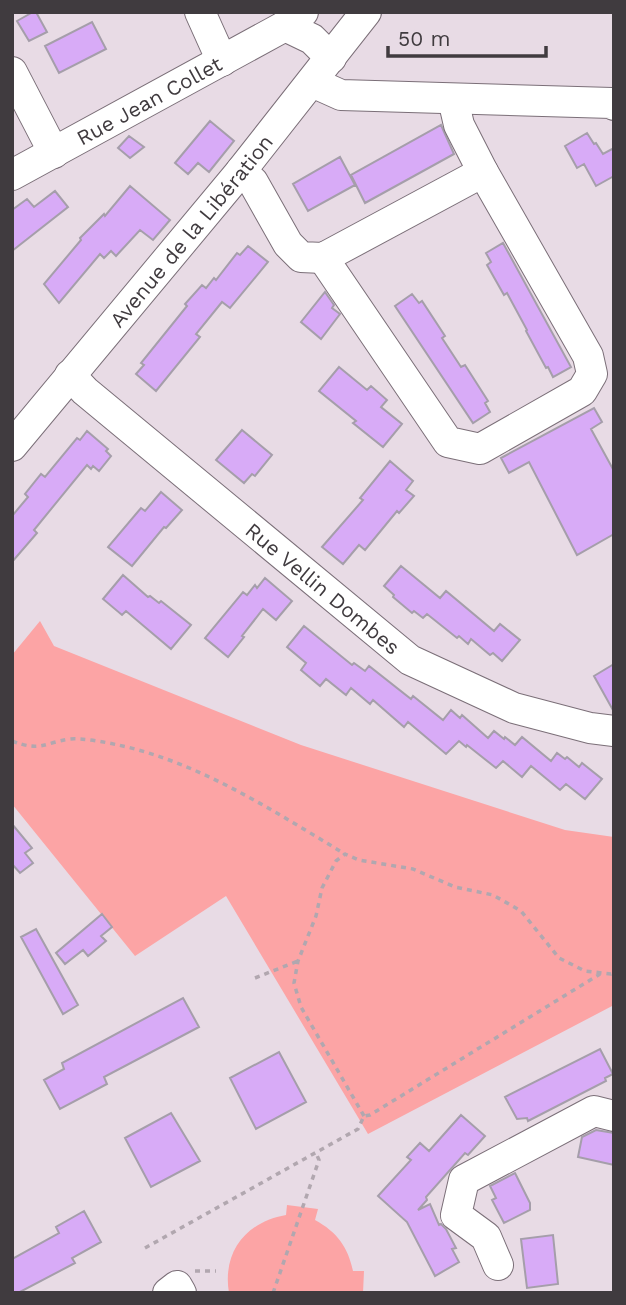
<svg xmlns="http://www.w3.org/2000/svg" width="626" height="1305" viewBox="0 0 626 1305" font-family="'Work Sans',sans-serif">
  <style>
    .green { fill: #fca4a5 }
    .building { fill: #d8abf7; stroke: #a59eaa; stroke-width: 2 }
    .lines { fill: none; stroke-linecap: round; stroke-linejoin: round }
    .minor-casing { stroke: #7b6f78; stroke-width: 32 }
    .path { stroke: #b1a7af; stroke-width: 3.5; stroke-dasharray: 5 5; stroke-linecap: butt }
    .minor { stroke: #fff; stroke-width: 30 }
    .labels { text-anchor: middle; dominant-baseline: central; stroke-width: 6; stroke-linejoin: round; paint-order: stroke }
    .street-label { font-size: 21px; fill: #403b3f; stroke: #e8dbe5 }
  </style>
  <rect width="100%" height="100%" fill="#e8dbe5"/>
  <!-- green -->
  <path class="green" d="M40 621 54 646 301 745 565 830 614 837V1005L368 1134 226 896 135 956 12 804V655Z
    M287 1205 318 1209 315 1220C337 1232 348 1247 353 1271H364L363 1293H229C222 1252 246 1222 286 1215Z"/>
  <!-- building -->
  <path class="building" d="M33 12H36L47 32 29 41 17 21Z
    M92 22 106 49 59 73 45 46Z
    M210 121 234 141 209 172 198 163 188 174 175 163Z
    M441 125 454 154 365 203 351 175Z
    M587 133 594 144 596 143 603 154 614 148V176L596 186 584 164 577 168 565 146Z
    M129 136 144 147 130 158 118 148Z
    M340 157 355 185 308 211 293 184Z
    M130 186 170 220 153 240 140 230 116 256 111 251 104 258 100 254 59 303 44 284 81 240 80 238 104 214 105 216Z
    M55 191 68 207 12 251V210L27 199 34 207Z
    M503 243 571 367 553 377 548 367 546 368 526 331 527 330 507 293 504 295 487 265 491 262 486 253Z
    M248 246 268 262 230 308 222 302 196 334 200 337 156 391 136 374 144 365 141 363 187 306 185 304 202 285 206 288 214 278 216 280 237 253 240 255Z
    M325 292 334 305 332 308 340 314 321 339 301 322Z
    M412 294 419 303 422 301 445 336 442 338 461 367 465 365 488 401 485 403 490 412 473 423 395 306Z
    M339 367 367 390 371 386 387 400 381 407 402 424 383 447 353 423 356 421 319 391Z
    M594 408 602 422 591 429 614 471V534L577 555 529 462 509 473 501 458Z
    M242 430 272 455 255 476 252 474 244 483 216 460Z
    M87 431 108 449 106 451 111 456 99 471 93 466 91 469 87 465 34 530 37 533 12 562V516L28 497 25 494 41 474 45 477 77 438 80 440Z
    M390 461 413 481 406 490 414 496 399 513 397 511 365 550 359 545 343 564 322 547 363 500 360 498Z
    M161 492 182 510 166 528 164 527 132 566 108 547 141 508 145 511Z
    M401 566 440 598 446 591 494 631 500 624 520 640 502 661 493 653 490 655 471 639 468 644 459 636 457 638 427 614 423 618 414 611 412 613 393 597 394 595 384 586Z
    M123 575 148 597 150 596 159 603 161 601 191 625 171 649 126 611 122 615 103 599Z
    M265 578 292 601 276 620 263 609 242 636 244 637 228 657 205 638 243 592 247 595 255 585 257 588Z
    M304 626 352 665 354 663 365 671 369 666 411 699 413 696 443 720 451 710 460 718 462 715 488 738 494 731 504 739 505 737 515 745 522 737 551 761 557 753 565 759 567 757 579 767 582 763 602 779 585 799 566 784 560 790 531 766 522 777 503 761 496 768 467 745 466 747 459 741 446 754 408 722 404 727 373 700 370 704 351 688 346 695 326 679 320 686 301 670 306 663 287 647Z
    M614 664V712L594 676Z
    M12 824 32 848 25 853 33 863 20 873 12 864Z
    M102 914 112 927 101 936 106 941 88 956 83 950 65 964 56 953Z
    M36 929 78 1005 63 1014 21 937Z
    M183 998 199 1027 104 1077 107 1084 60 1109 44 1080 64 1069 62 1063Z
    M600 1049 613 1074 605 1078 606 1081 528 1121 527 1118 517 1119 505 1097Z
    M279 1052 306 1102 256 1129 230 1078Z
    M171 1113 200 1161 151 1187 125 1138Z
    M461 1115 485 1136 468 1155 465 1153 426 1197 427 1200 418 1210 430 1204 439 1225 441 1224 446 1229 456 1248 452 1249 459 1262 435 1276 407 1222 378 1196 411 1160 407 1157 420 1143 429 1151Z
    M596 1130 614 1133V1165L578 1157 582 1137Z
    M515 1173 530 1203V1210L504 1223 492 1200 496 1198 490 1186Z
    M84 1211 101 1242 72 1258 75 1263 18 1293H12V1259L59 1233 56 1227Z
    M553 1235 558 1284 527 1288 521 1239Z"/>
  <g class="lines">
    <defs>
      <g id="minor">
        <path d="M200 12 222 61"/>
        <path d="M285 26 312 39 331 58"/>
        <path d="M12 72 54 153"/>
        <path d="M312 82 341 95 612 103 614 105"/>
        <path d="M241 171 253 182 288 244 301 257 323 258 483 172 459 125 453 99"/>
        <path id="s1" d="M12 175 285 26 303 12"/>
        <path d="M323 258 448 442 480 449 582 391 592 374 588 356 483 172"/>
        <path id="s2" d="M70 375 85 391 410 660 514 708 590 728 614 731"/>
        <path id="s3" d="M12 446 241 171 366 12"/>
        <path d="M498 1265 486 1237 456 1215 464 1180 594 1111 614 1116"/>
        <path d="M168 1293 177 1286 181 1293"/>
      </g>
    </defs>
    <!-- minor casing -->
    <use href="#minor" class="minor-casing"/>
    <!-- path -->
    <path class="path" d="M12 741C41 752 43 743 70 739 82 738 105 742 118 745 199 762 275 812 345 854
      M255 978 298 961
      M364 1116 301 1007 294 983 298 961 316 916 322 888 336 861 345 854 359 860 413 869 455 887 493 895 521 911 559 958 585 971 611 974 614 973
      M145 1248 358 1129 364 1116 370 1115 600 974
      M195 1271H216
      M273 1293 319 1160 316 1153"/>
    <!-- minor -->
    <use href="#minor" class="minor"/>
  </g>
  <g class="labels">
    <!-- street labels -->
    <g class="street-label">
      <text stroke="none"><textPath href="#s1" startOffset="156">Rue Jean Collet</textPath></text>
      <text stroke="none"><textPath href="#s3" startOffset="280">Avenue de la Libération</textPath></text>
      <text stroke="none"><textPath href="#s2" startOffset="331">Rue Vellin Dombes</textPath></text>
    </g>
  </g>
  <!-- border -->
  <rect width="626" height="1305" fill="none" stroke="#403b3f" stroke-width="28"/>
  <!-- scale -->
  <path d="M388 46v10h158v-10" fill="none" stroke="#403b3f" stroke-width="3.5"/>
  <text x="398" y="46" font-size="21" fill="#403b3f" stroke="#e8dbe5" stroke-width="5" paint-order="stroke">50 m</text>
</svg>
